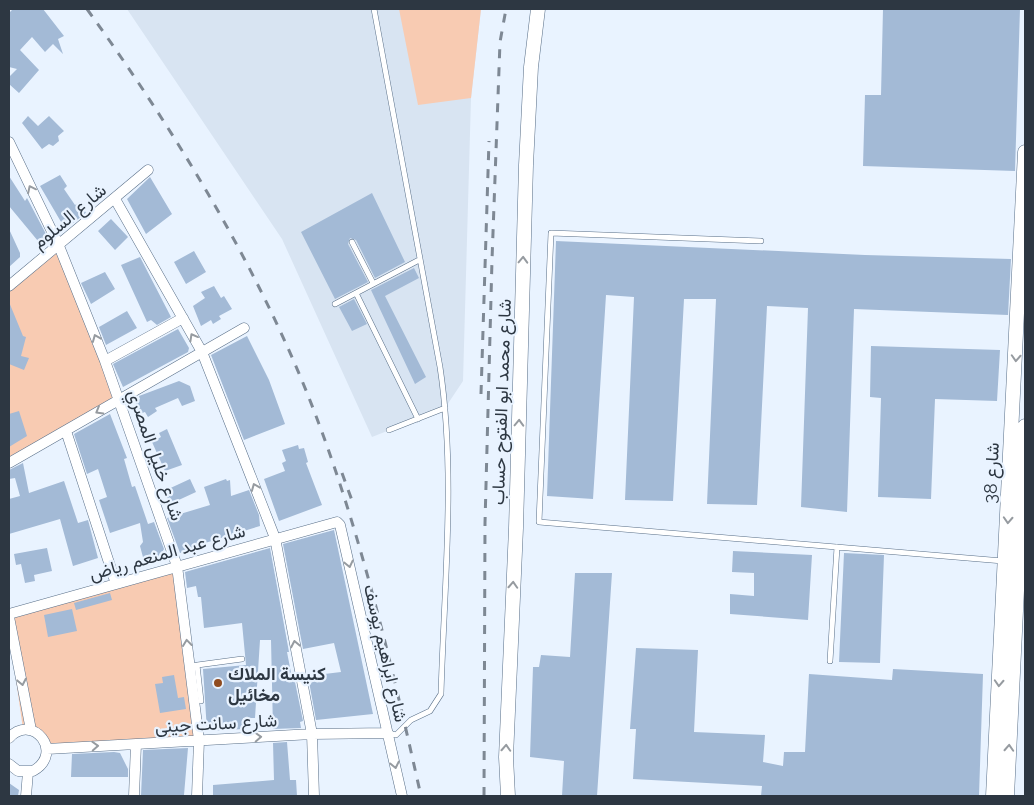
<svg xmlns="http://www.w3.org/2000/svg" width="1034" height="805" viewBox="0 0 1034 805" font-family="Raleway,Vazirmatn,sans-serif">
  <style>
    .built { fill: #d8e4f2 }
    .green { fill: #f8cbb2 }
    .building { fill: #a3bad6 }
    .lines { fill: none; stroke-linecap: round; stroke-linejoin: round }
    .service-casing { stroke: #596f88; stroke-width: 6 }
    .minor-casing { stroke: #596f88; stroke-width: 11 }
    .tertiary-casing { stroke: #596f88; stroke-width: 15 }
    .service { stroke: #fff; stroke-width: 5 }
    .minor { stroke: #fff; stroke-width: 10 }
    .tertiary { stroke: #fff; stroke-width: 14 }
    .rail { stroke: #7e8894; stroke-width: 3; stroke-dasharray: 9 9; stroke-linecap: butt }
    .oneway { stroke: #969ba0 }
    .poi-dot { fill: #904c20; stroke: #e9f3ff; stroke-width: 2 }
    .labels { text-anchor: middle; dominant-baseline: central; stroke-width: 4.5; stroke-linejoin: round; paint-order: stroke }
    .street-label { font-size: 18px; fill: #2d3742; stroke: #e9f3ff }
    .poi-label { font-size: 18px; font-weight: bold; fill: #2d3742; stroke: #e9f3ff; text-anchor: start }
  </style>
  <rect width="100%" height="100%" fill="#e9f3ff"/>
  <!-- built -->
  <path class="built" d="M127 9H481L471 98 463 381 445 408 372 437 282 239Z"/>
  <!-- green -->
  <path class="green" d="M399 9H481L471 98 418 105Z
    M53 246 119 396 9 457V281Z
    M174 567 199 740 47 747 44 740 23 729 9 631V612Z"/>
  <!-- building -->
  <path class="building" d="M13 9H43L64 36 58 39 63 54 53 44 45 52 32 37 20 50 39 70 19 93 9 84V77L17 69 9 67V13Z
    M883 9H1020L1015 171 863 166 865 95H881Z
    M28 116 38 126 49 116 64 131 58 136 59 141 53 146 49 144 42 149 22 123Z
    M60 175 67 186 64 189 75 205 80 202 86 213 73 223 64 227 40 186Z
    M9 176 25 201 27 198 46 234 43 239 38 241 9 206Z
    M150 177 172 214 146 234 127 199Z
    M372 193 405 262 375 278 356 240 350 238 348 244 368 282 335 299 301 232Z
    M111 219 128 237 115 250 98 231Z
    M9 229 20 253V257L9 267Z
    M556 241 865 255 1011 259 1008 315 854 309 847 512 801 507 808 308 767 306 757 505 707 504 716 299H684L673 501 625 500 634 297 606 295 593 499 547 496Z
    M194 251 206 272 186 284 174 262Z
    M140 257 171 317 157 325 151 320 147 322 121 265Z
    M414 268 419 278 385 296 426 377 415 384 371 290Z
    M105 272 115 289 91 304 81 283Z
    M214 286 221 298 224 296 232 309 219 316 221 319 213 324 211 320 201 326 193 306 205 298 201 292Z
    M354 299 367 324 352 331 339 307Z
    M9 302 23 336 26 337 21 356 29 358 24 370 9 364Z
    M127 311 137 328 106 345 99 327Z
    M178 329 189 348 188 352 123 387 113 364Z
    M247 336 269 380 285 424 244 440 211 355Z
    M871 346 1000 350 997 401 935 399 931 499 878 497 881 398 870 397Z
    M179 381 190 386 195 401 182 406 178 398 155 408 157 411 148 417 145 412 142 413 135 402 140 399 139 396Z
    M19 411 27 436 9 447V414Z
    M110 414 127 458 124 459 132 487 135 486 148 524 154 522 164 549 160 556 144 561 140 546 143 542 140 523 110 533 99 500 107 497 98 469 87 474 74 434Z
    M167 429 182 465 165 471 152 442 161 437 159 433Z
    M298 445 299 449 304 448 308 462 306 463 322 505 279 521 264 479 285 471 282 463 286 461 282 450Z
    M23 463 29 493 64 481 78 523 88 520 98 558 73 566 60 519 9 534V499L20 496 15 478 9 479V470Z
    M190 479 196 492 170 504 164 491Z
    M226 479 227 481 230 480 231 496 249 490 259 515 260 526 205 543 206 544 180 553 167 518 210 505 204 487Z
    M334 530 373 714 316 720 308 676 341 672 334 643 303 649 283 544Z
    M47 548 52 571 34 575 35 581 25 583 21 564 16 565 14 554Z
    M270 548 289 652H287L292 678 294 677 303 721 300 722 301 728 273 729 271 640H260L255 718H243L244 729 207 731 203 669 246 665 242 623 204 628 201 597H198L196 586 187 588 185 572Z
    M733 551 812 555 808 620 730 614V594L754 596V573L732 572Z
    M844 553 884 555 880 663 839 662Z
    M575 573H612L597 796H562L564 761 530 757 533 667H539L541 655 570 657Z
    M110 593 112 600 76 610 74 603Z
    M72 609 77 631 48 637 44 615Z
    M636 648 698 650 694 732 765 735 763 762 783 766 784 752H805L809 674 892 680 893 669 983 674 979 796H761L762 786 633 779 636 729H630Z
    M174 675 178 698 184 697 186 709 160 713 155 684 163 683 162 677Z
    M287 742 290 780H296L297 796H213V785L274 780 273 743Z
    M188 748 184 795 141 796 143 750Z
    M114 752 120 753 128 769V777H71L72 754Z
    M9 783 19 790 18 796H9Z"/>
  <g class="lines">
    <defs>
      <path id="service" d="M374 9 440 367C456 473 444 587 441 694L430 711 411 720 396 735 388 733
        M761 241 551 233 539 522 1003 561
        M352 242 373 283
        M356 293 418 419
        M335 304 419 260
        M389 430 445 408
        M830 661 837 547
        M197 665 201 701
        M190 666 242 659"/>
      <path id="minor" d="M9 142 59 246 105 361 177 566 199 740 197 796
        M115 199 202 352 275 538 312 734 314 796
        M9 286 148 170
        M105 361 183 318
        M66 431 116 584
        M9 463 244 328
        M9 614 337 522 340 525 402 796
        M9 617 31 730
        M9 738C33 712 65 753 33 771H18L9 764
        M47 749 312 734 388 733
        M26 796 28 772
        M134 796 136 744"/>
      <path id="tertiary" d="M508 796 506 757 516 528 526 165 531 67 538 9
        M993 796 1025 152
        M1007 796 1025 426"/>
    </defs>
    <!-- service casing -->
    <use href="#service" class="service-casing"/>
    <!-- minor casing -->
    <use href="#minor" class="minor-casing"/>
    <!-- tertiary casing -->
    <use href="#tertiary" class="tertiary-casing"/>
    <!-- service -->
    <use href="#service" class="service"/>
    <!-- minor -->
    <use href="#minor" class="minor"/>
    <!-- tertiary -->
    <use href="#tertiary" class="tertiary"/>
    <!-- rail -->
    <path class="rail" d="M87 9C178 135 265 278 319 424 364 545 393 671 421 796
      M481 394 489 141
      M342 473 354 506
      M484 796 485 523 492 260 500 42 506 9"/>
  </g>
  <!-- one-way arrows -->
  <defs><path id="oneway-chevron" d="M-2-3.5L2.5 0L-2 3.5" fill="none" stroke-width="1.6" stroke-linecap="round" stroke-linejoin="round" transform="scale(1.25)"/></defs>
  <g class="oneway">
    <use href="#oneway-chevron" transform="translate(31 189) rotate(-116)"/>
    <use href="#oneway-chevron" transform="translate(523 260) rotate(-88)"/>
    <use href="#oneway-chevron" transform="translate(193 337) rotate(-119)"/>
    <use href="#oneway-chevron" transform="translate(96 338) rotate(-112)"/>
    <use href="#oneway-chevron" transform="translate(1016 358) rotate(93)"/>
    <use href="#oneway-chevron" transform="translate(99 411) rotate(150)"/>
    <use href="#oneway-chevron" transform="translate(519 423) rotate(-88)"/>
    <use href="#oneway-chevron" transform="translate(255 487) rotate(-112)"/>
    <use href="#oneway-chevron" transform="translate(1008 520) rotate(93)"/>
    <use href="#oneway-chevron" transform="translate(349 564) rotate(77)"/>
    <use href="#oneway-chevron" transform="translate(513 585) rotate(-87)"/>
    <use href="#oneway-chevron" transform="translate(187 643) rotate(-97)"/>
    <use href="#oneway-chevron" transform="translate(295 644) rotate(-101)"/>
    <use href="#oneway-chevron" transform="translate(22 682) rotate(79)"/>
    <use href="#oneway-chevron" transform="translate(999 683) rotate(93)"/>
    <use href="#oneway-chevron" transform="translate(258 737) rotate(-3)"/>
    <use href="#oneway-chevron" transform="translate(95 746) rotate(-3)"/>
    <use href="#oneway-chevron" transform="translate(506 748) rotate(-87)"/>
    <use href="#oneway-chevron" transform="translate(1009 748) rotate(-87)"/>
    <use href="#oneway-chevron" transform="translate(395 765) rotate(78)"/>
  </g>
  <!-- markers -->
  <circle class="poi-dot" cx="218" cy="683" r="5"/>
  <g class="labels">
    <!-- street labels -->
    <g class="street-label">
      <text transform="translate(69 216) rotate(-40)">شارع السلوم</text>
      <text transform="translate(501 402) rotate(-88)">شارع محمد ابو الفتوح حساب</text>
      <text transform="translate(156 455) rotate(71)">شارع خليل المصري</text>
      <text transform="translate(991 473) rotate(-87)">شارع 38</text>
      <text transform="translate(167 552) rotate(-16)">شارع عبد المنعم رياض</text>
      <text transform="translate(386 653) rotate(77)">شارع ابراهيم يوسف</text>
      <text transform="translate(216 723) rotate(-3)">شارع سانت جينى</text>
    </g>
    <!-- poi labels -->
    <g class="poi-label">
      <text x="228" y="673">كنيسة الملاك<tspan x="228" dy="21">مخائيل</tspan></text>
    </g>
  </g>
  <!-- border -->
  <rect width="1034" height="805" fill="none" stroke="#2d3742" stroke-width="20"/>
</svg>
